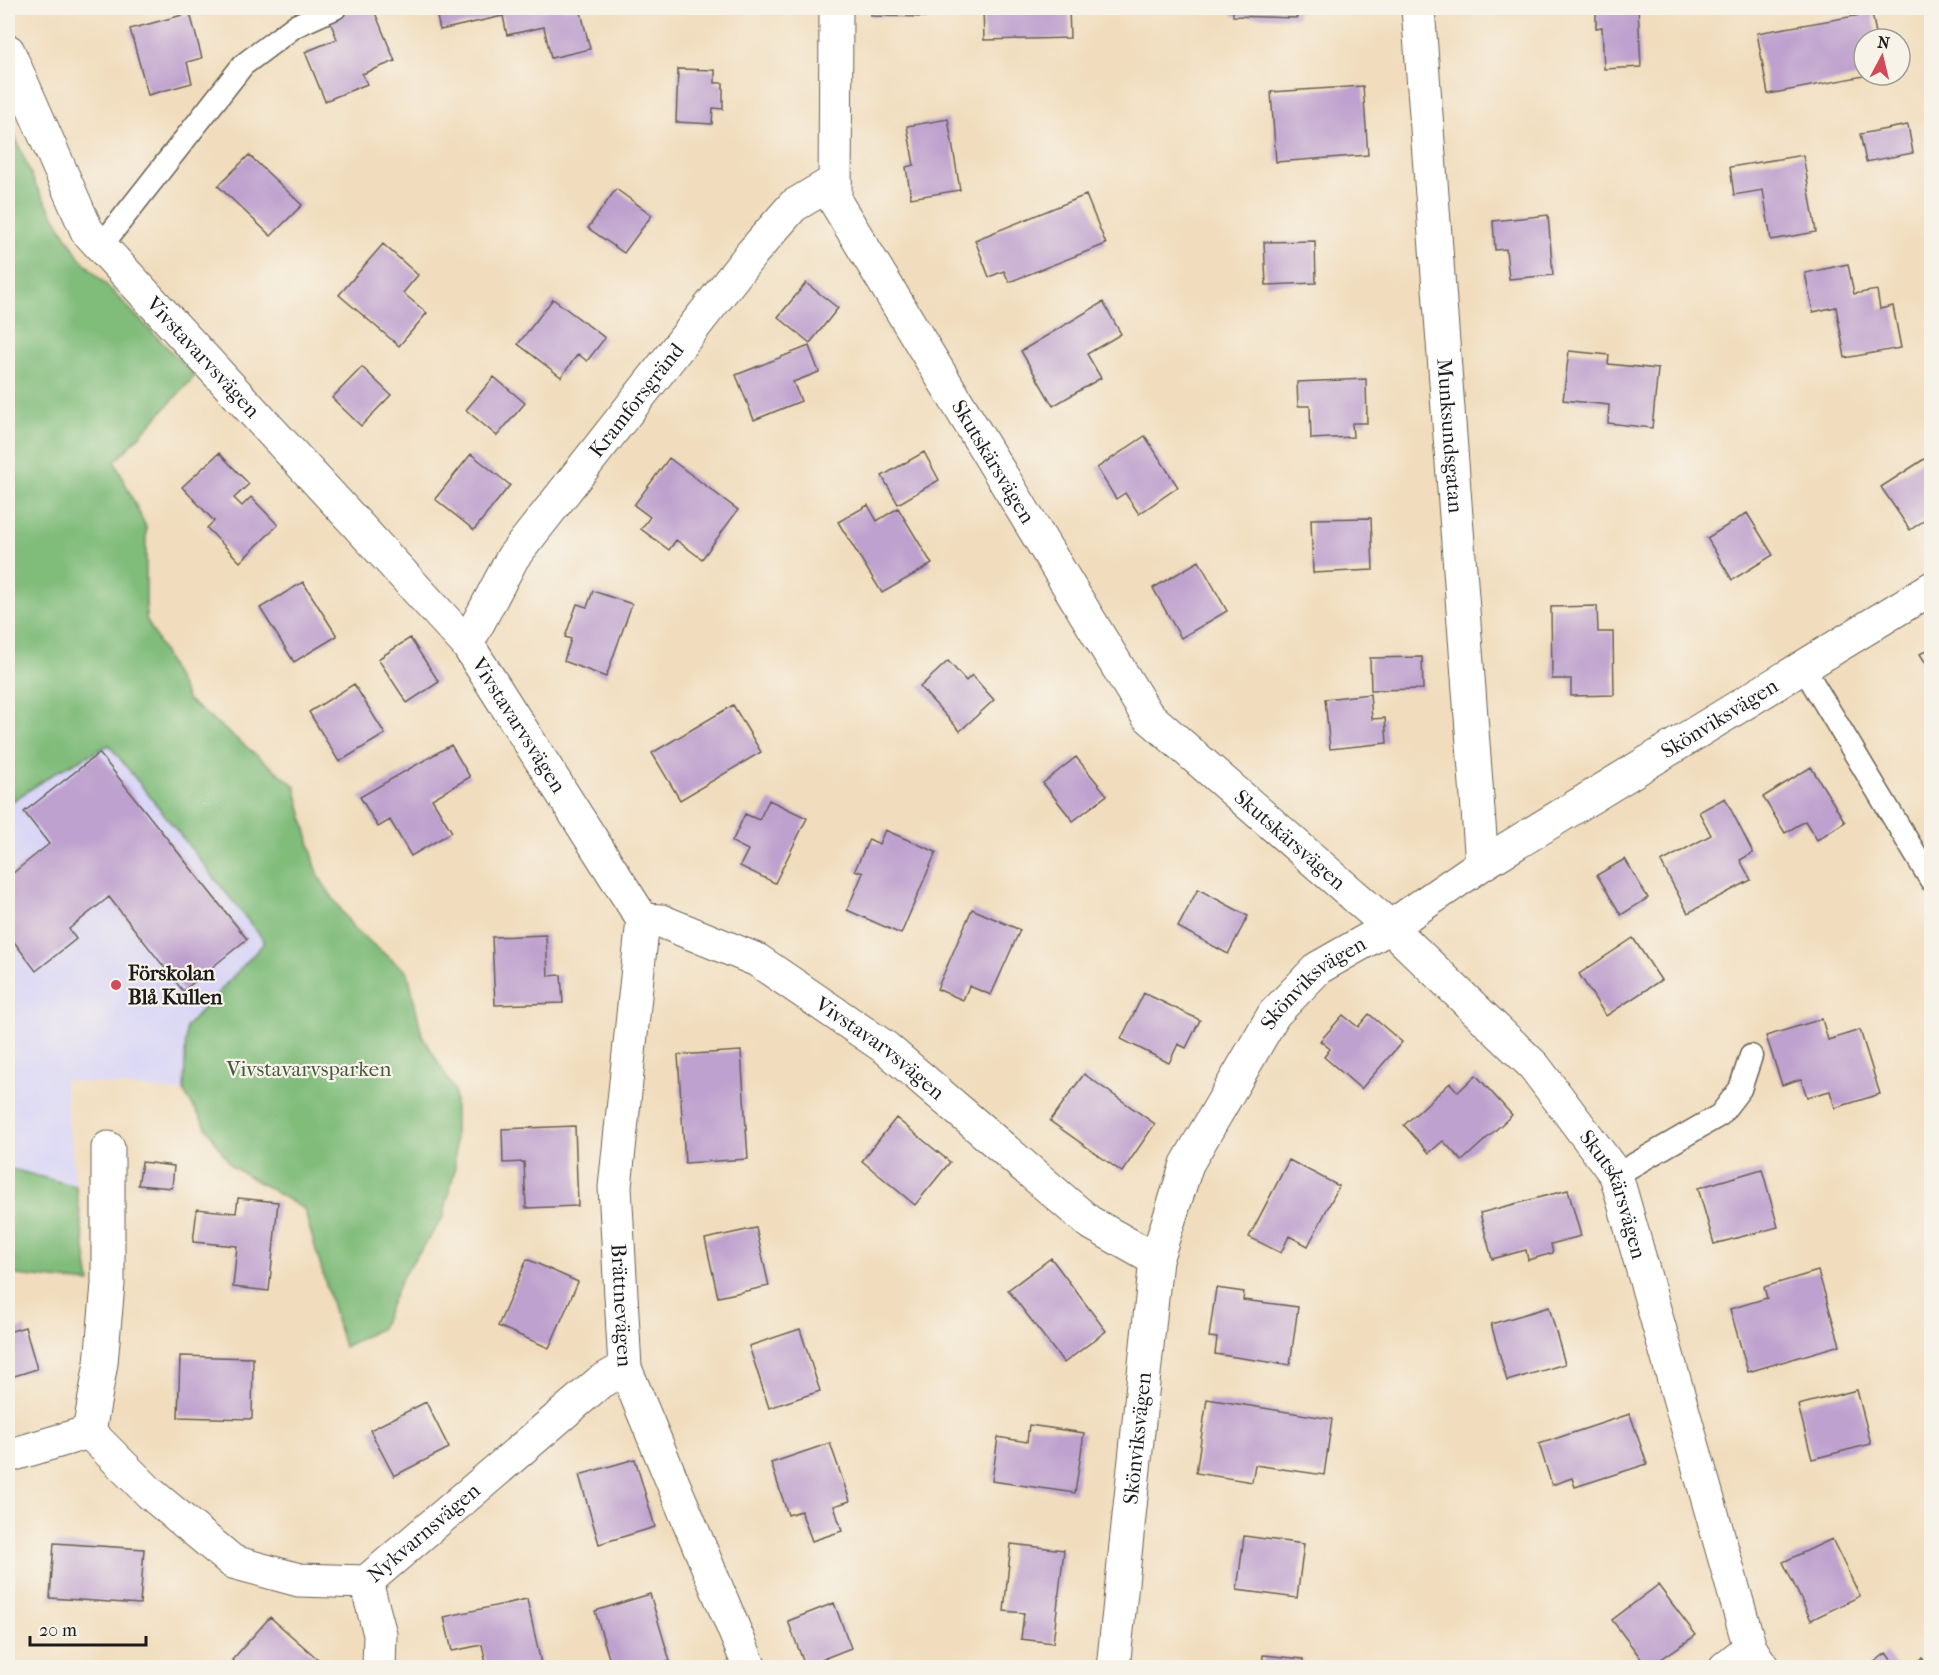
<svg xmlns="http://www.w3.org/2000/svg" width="1939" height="1675" viewBox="0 0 1939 1675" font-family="'IM FELL French Canon',serif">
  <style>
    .built { fill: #d9d6f7 }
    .forest { fill: #80bc7a; stroke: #4e6c4b; stroke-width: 1.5 }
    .building { fill: #bea1ce }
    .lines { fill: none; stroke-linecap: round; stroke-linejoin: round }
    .service-casing { stroke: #676054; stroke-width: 25 }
    .minor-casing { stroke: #676054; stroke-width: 35 }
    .service { stroke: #fff; stroke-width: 22 }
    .minor { stroke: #fff; stroke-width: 33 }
    .poi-dot { fill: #d1495b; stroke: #f7f3e8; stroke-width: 2 }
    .labels { text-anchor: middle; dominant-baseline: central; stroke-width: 4.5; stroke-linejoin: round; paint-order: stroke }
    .street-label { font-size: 21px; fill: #1c1c1c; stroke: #f7f3e8 }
    .poi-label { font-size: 21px; font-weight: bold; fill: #1c1c1c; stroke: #f7f3e8; text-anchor: start }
    .park-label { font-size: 21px; fill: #44563f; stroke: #f7f3e8 }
  </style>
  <rect width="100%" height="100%" fill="#f7f3e8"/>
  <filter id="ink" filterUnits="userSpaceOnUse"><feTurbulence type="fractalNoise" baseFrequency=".0167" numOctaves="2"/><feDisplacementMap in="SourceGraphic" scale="12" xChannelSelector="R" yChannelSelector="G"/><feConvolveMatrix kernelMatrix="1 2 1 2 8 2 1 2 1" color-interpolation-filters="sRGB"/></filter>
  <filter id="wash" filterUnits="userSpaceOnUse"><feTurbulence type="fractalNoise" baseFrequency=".008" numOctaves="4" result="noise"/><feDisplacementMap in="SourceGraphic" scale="24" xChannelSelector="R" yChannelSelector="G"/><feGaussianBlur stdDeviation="1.35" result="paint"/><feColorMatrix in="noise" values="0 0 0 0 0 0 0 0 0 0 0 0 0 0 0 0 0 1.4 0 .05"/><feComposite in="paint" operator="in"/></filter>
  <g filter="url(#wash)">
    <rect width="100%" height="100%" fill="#f1ddbd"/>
    <!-- built -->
    <path class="built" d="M109 745 265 943 186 1027 184 1092 64 1080 76 1186 8 1168V804L58 771Z"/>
    <!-- forest -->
    <path class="forest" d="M8 120 36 186 79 257 195 376 115 462 146 527V618L188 700 295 786 318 876 354 929 408 973 422 1035 455 1091V1169L443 1218 402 1277 381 1328 344 1347 304 1209 231 1166 184 1092 186 1027 265 942 109 745 58 771 8 804Z
      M8 1168 76 1186 90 1283 8 1274Z"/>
    <g id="blocks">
      <!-- building -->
      <path class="building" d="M357 8H373L395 61 362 74 367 84 325 101 305 52 337 39 329 19Z
        M435 8H580L590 49 551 58 544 27 507 35 503 16 440 30Z
        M871 8H926V17L871 16Z
        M983 8H1069L1070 38 984 40Z
        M1233 8H1297V18L1233 16Z
        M1596 8H1638L1641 67 1604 69 1602 27 1596 28Z
        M190 13 202 58 187 62 192 83 148 95 130 29Z
        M1872 13 1877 39H1864V76L1768 94 1757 33Z
        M678 69 715 70V83H723V109L713 108 712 124 676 122Z
        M1363 86 1368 155 1276 162 1271 92Z
        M948 119 960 190 911 198 906 167 914 165 907 126Z
        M1908 125 1913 153 1866 162 1860 134Z
        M249 155 302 205 271 236 218 186Z
        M1803 155 1816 232 1771 240 1763 190 1734 195 1730 167Z
        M616 189 652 215 624 253 588 228Z
        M1086 195 1106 244 1009 282 1004 271 989 277 975 240Z
        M1548 215 1553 275 1509 279 1506 249 1495 250 1493 221Z
        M1315 241 1316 283 1266 285 1264 242Z
        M383 244 418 275 403 293 427 313 399 346 339 295Z
        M1848 264 1854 294 1877 290 1880 309 1893 306 1901 348 1845 358 1836 307 1813 312 1805 273Z
        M806 283 838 308 810 343 778 317Z
        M553 299 605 338 587 361 578 354 561 377 518 344Z
        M1103 302 1121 334 1087 354 1101 378 1053 406 1021 351Z
        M809 346 819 372 793 382 801 401 754 420 736 375Z
        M1569 351 1609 355 1608 364 1658 369 1652 428 1608 423 1609 405 1563 400Z
        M362 367 391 395 361 426 332 398Z
        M494 377 525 403 497 436 466 410Z
        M1366 379 1367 423H1352L1353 437 1311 439 1310 406H1298L1297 382Z
        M1145 436 1178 487 1139 514 1125 493 1116 499 1097 468Z
        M924 452 939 480 898 504 882 476Z
        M219 453 249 484 234 498 242 506 251 497 278 525 240 562 207 528 214 521 182 487Z
        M471 454 510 485 474 530 435 499Z
        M1932 454V515L1910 530 1881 487Z
        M669 458 738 510 702 559 676 540 669 550 641 529 650 517 634 505Z
        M868 505 877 521 898 508 932 564 882 593 838 522Z
        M1747 513 1773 555 1732 580 1707 538Z
        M1371 518 1373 570 1313 573 1311 519Z
        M1199 561 1227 611 1181 638 1153 588Z
        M303 582 337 636 294 662 260 608Z
        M593 591 632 604 606 677 564 661 571 639 565 637 577 604 587 607Z
        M1597 606 1598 632H1613L1614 695 1571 696V679H1552L1551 607Z
        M410 638 439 682 407 703 378 659Z
        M1932 647V673L1920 654Z
        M1422 657 1423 689 1371 690 1370 658Z
        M948 661 966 681 972 675 994 700 960 731 920 687Z
        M354 684 385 734 339 762 309 712Z
        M1370 694 1372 719 1385 718 1387 743 1330 749 1325 699Z
        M733 705 761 752 680 800 652 753Z
        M451 745 470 777 432 799 452 832 411 856 390 820 378 827 360 797Z
        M99 753 247 939 183 991 109 897 69 929 76 939 36 971 8 934V877L49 844 24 812Z
        M1076 757 1107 795 1073 821 1043 783Z
        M1811 767 1845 822 1817 840 1805 821 1785 833 1763 797Z
        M1725 798 1753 853 1740 860 1751 880 1688 913 1661 862 1711 835 1699 812Z
        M769 800 807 818 775 883 740 866 748 850 732 842 745 814 759 820Z
        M885 830 936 852 901 934 847 910 863 873 855 870 869 839 879 844Z
        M1625 859 1648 898 1621 915 1597 875Z
        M1198 889 1248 916 1228 954 1178 927Z
        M972 909 1020 930 991 995 969 986 963 1000 937 989Z
        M546 935 548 976 561 975 563 1003 495 1005 492 937Z
        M1633 938 1661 980 1606 1016 1579 974Z
        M1144 993 1200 1020 1186 1048 1178 1044 1169 1063 1121 1039Z
        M1369 1014 1402 1042 1361 1089 1324 1057 1330 1049 1320 1041 1343 1015 1358 1027Z
        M1822 1019 1828 1040 1860 1030 1880 1094 1835 1108 1830 1091 1807 1097 1801 1079 1782 1085 1766 1036Z
        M741 1051 748 1159 685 1163 678 1055Z
        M1084 1074 1155 1124 1122 1172 1050 1121Z
        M1476 1075 1512 1115 1462 1161 1443 1141 1429 1153 1404 1125 1450 1083 1458 1092Z
        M896 1118 950 1162 915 1205 862 1161Z
        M575 1126 578 1206 526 1208 524 1162 503 1163 502 1129Z
        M1289 1160 1339 1186 1308 1246 1289 1236 1281 1253 1249 1237Z
        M142 1162 174 1166 172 1188 138 1185Z
        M1762 1169 1778 1227 1714 1244 1698 1188Z
        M1568 1190 1581 1236 1551 1244 1553 1253 1528 1260 1526 1250 1492 1259 1480 1213Z
        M238 1198 278 1202 269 1291 233 1287 237 1246 193 1242 197 1209 236 1213Z
        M756 1228 769 1286 718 1297 705 1239Z
        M1051 1258 1106 1331 1064 1363 1008 1290Z
        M527 1259 578 1282 549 1348 498 1326Z
        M1818 1271 1840 1345 1748 1372 1730 1309 1767 1298 1764 1287Z
        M1216 1288 1244 1292 1243 1300 1298 1307 1290 1365 1215 1354 1217 1338 1209 1337Z
        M1549 1307 1565 1364 1507 1381 1491 1324Z
        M25 1327 37 1369 8 1378V1332Z
        M800 1329 820 1391 769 1408 749 1346Z
        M180 1356 253 1358 252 1419 178 1417Z
        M1857 1390 1871 1444 1812 1459 1798 1405Z
        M1207 1399 1332 1419 1324 1475 1255 1465 1252 1482 1196 1473Z
        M426 1402 449 1448 394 1476 370 1430Z
        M1630 1414 1647 1464 1575 1487 1572 1478 1552 1485 1539 1444Z
        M1029 1425 1084 1433 1075 1493 992 1481 998 1437 1027 1442Z
        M830 1443 850 1501 834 1506 842 1531 812 1541 801 1511 788 1515 771 1463Z
        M635 1459 655 1527 599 1544 579 1475Z
        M1244 1536 1304 1544 1297 1598 1237 1590Z
        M1832 1539 1860 1596 1811 1620 1783 1562Z
        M54 1543 144 1549 140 1604 50 1598Z
        M1011 1544 1064 1550 1053 1643 1021 1639 1024 1613 1004 1611Z
        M1658 1585 1696 1635 1648 1668 1612 1620Z
        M650 1594 670 1661 649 1668H612L595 1611Z
        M527 1599 542 1668H487L482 1645 452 1651 444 1617Z
        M834 1603 851 1648 805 1666 788 1621Z
        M270 1617 328 1668H240L232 1660Z
        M1886 1653 1897 1668H1867Z
        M1263 1655 1303 1659 1302 1668H1262Z
        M1922 1658 1929 1668H1908Z"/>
    </g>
  </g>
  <g filter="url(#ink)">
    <use href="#blocks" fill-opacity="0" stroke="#676054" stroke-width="1.5"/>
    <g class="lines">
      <defs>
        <path id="service" d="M101 246 243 65 295 26 335 8
          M1803 667 1931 880
          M1616 1175 1720 1115 1740 1089 1751 1056"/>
        <g id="minor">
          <path id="s1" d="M836 8 835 201 1147 715 1390 927 1534 1066 1616 1175 1750 1648 1763 1668"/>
          <path id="s2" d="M1418 8 1482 864"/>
          <path id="s3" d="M8 51 87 231 467 644 643 920"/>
          <path id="s4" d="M467 644 513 557 752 253 793 206 835 181"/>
          <path id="s5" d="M643 920 615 1187 625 1368 750 1668"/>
          <path id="s6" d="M643 920 661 921 757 960 886 1048 1089 1222 1156 1260"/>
          <path d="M89 1432 101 1363 108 1284V1148"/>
          <path id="s7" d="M8 1456 89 1432 150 1493 233 1562 299 1580 366 1582 600 1382 625 1368"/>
          <path d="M366 1582 380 1634 379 1668"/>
          <path id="s8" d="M1113 1668 1156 1260 1187 1164 1274 1014 1318 968 1390 927 1482 864 1932 588"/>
          <path d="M1725 1668 1750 1648"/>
        </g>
      </defs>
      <!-- service casing -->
      <use href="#service" class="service-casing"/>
      <!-- minor casing -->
      <use href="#minor" class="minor-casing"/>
      <!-- service -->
      <use href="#service" class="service"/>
      <!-- minor -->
      <use href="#minor" class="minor"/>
    </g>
  </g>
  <!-- markers -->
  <circle class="poi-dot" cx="116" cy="985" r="6"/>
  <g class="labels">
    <!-- street labels -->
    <g class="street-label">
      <text stroke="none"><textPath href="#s3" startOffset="368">Vivstavarvsvägen</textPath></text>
      <text stroke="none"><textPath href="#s4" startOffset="298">Kramforsgränd</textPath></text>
      <text stroke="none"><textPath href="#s2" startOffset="429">Munksundsgatan</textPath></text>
      <text stroke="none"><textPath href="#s1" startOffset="498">Skutskärsvägen</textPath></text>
      <text stroke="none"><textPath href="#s8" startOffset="1221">Skönviksvägen</textPath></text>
      <text stroke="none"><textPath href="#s3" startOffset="854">Vivstavarvsvägen</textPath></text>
      <text stroke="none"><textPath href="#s1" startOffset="984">Skutskärsvägen</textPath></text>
      <text stroke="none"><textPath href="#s8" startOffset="735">Skönviksvägen</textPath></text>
      <text stroke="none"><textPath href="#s6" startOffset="273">Vivstavarvsvägen</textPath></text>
      <text stroke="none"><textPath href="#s1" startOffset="1470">Skutskärsvägen</textPath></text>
      <text stroke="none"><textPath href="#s5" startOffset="387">Brättnevägen</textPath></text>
      <text stroke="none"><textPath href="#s8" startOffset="231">Skönviksvägen</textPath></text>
      <text stroke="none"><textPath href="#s7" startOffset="490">Nykvarnsvägen</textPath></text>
    </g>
    <!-- poi labels -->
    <g class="poi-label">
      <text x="128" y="973">Förskolan<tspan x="128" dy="24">Blå Kullen</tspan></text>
    </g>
    <!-- park labels -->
    <g class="park-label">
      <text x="309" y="1069">Vivstavarvsparken</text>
    </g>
  </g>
  <!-- margin -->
  <rect width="1939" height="1675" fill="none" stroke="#f7f3e8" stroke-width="30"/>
  <!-- north arrow -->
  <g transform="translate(1882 57) rotate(7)"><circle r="28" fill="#f7f3e8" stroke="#9f9d96" stroke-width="1.5"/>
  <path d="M0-4.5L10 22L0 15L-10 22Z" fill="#d1495b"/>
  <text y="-9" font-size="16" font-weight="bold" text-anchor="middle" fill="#1c1c1c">N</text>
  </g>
  <!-- scale -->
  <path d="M30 1636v9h116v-9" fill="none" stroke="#1c1c1c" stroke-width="3"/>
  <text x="39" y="1636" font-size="18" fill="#1c1c1c" stroke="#f7f3e8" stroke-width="4.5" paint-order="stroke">20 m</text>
</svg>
